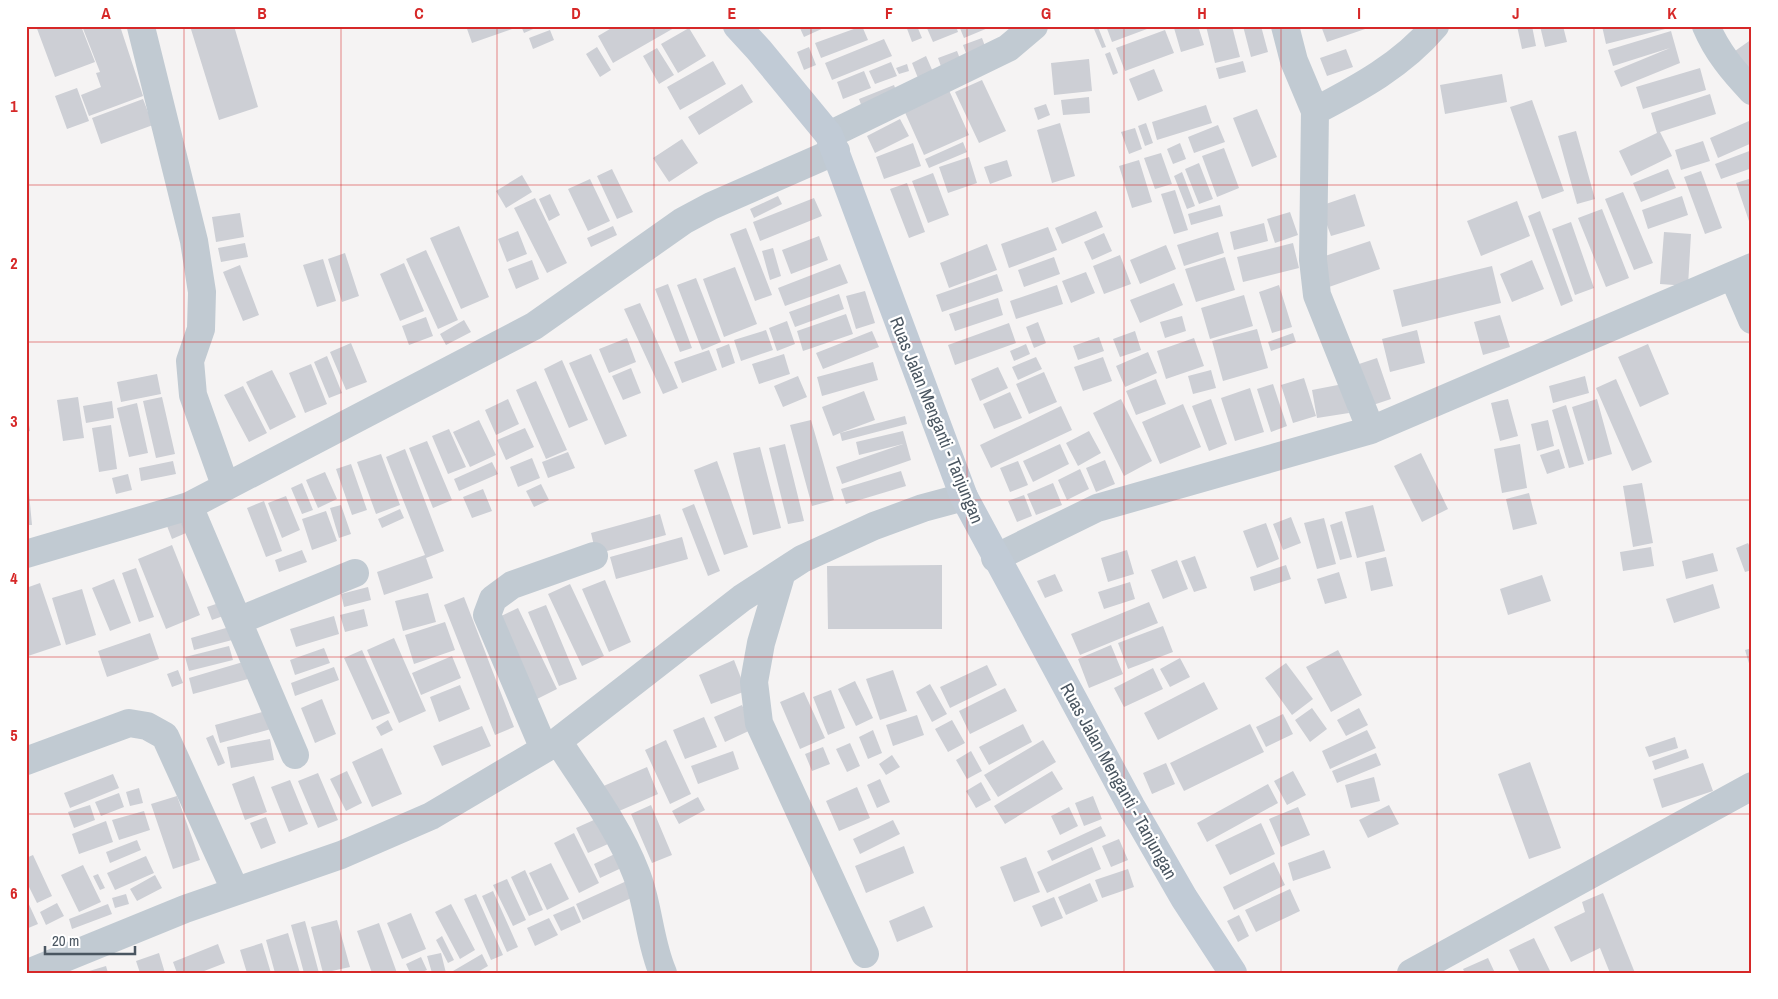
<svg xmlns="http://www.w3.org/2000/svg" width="1778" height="999" viewBox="0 0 1778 999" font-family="'Archivo Narrow',sans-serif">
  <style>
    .building { fill: #cdcfd5 }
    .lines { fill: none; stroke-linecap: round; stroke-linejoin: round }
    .street { stroke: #c1cad2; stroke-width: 28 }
    .secondary { stroke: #c1cbd6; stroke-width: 28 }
    .grid { fill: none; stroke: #d62828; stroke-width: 1; stroke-opacity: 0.55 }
    .labels { text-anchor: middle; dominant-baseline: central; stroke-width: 4.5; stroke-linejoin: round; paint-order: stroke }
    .street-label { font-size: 18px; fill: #4a5661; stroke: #fff }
    .neatline { fill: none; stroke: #d62828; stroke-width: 2 }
    .grid-label { font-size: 16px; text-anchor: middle; font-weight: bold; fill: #d62828 }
  </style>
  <rect width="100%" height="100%" fill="#f5f3f3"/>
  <!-- building -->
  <path class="building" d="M36 26H81L95 62 55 77Z
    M82 26H120L143 96 89 116 81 95 101 87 96 73 100 72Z
    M190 26H234L258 107 219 120Z
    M466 26H511L512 29 472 43Z
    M521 26H540L524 33Z
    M615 26H673L674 28 613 63 598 36Z
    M799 26H828L804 37Z
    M862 26 868 40 821 58 815 43Z
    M906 26H917L922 38 912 42Z
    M926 26H956L958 32 933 42Z
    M959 26H987L988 28 964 38Z
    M1106 26H1155L1112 42Z
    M1181 26H1198L1204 45 1181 52 1174 28Z
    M1206 26H1232L1240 57 1215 63Z
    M1243 26H1261L1268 52 1251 57Z
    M1321 26H1371V27L1327 42Z
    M1517 26H1532L1536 46 1522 49Z
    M1540 26H1563L1567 42 1545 47Z
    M1602 26H1664L1665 29 1606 44Z
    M1098 27 1106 47 1102 48 1094 29Z
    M689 28 706 56 678 73 661 44Z
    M550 30 554 40 533 49 529 38Z
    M1165 30 1174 53 1125 71 1116 48Z
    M1671 31 1680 63 1621 87 1614 71 1670 48 1613 66 1608 50Z
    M982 38 986 49 967 56 963 45Z
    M884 39 892 56 832 80 825 63Z
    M1752 39V76L1735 51Z
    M597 47 611 70 600 77 586 54Z
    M809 47 816 65 804 70 797 52Z
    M657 48 674 75 659 84 643 56Z
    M1346 49 1353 67 1327 76 1320 58Z
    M957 51 962 64 943 72 938 58Z
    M1110 52 1118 73 1113 75 1105 54Z
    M926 56 937 81 922 88 912 63Z
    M1089 59 1092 91 1054 95 1051 63Z
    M713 61 726 84 680 110 667 87Z
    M1243 61 1246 72 1219 79 1216 68Z
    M891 62 897 76 875 84 869 71Z
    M907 64 909 71 899 74 896 68Z
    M1700 68 1706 90 1643 109 1636 87Z
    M1154 69 1163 91 1138 101 1129 79Z
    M864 71 871 88 843 99 837 82Z
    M1502 74 1507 102 1445 114 1440 85Z
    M982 80 1006 131 979 143 955 92Z
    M742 84 753 102 699 135 688 117Z
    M894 85 898 96 863 110 859 99Z
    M77 88 89 121 67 129 55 96Z
    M948 88 969 135 924 155 903 108Z
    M1710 94 1716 114 1660 132 1672 156 1631 176 1619 151 1657 133 1651 113Z
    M1089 97 1090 113 1063 115 1061 100Z
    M143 99 153 125 101 144 92 118Z
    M1532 100 1564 191 1542 199 1510 107Z
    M1046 104 1050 115 1038 120 1034 108Z
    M1206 105 1212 123 1157 140 1152 122Z
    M1257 109 1277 157 1252 167 1233 118Z
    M900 119 909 136 875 153 867 136Z
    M1749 121 1752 143 1718 158 1710 138Z
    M1060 123 1075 176 1052 183 1037 130Z
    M1146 123 1153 143 1145 146 1138 126Z
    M1218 125 1225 142 1194 153 1188 137Z
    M1135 128 1142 149 1129 154 1121 132Z
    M1576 131 1595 199 1577 204 1558 136Z
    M682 139 698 163 669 182 653 158Z
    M1703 141 1710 161 1681 170 1675 150Z
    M963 142 967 152 929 168 925 159Z
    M913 143 921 166 884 179 876 157Z
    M1180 143 1186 159 1173 164 1167 149Z
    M1224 148 1239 188 1217 197 1202 156Z
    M1752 150V168L1721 179 1715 164Z
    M1161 153 1172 184 1155 189 1144 158Z
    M969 157 977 183 948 193 939 167Z
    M1007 160 1012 176 990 184 984 167Z
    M1139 160 1152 202 1132 208 1119 166Z
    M1199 163 1213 199 1199 204 1185 169Z
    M612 169 633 212 617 219 597 176Z
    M1668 169 1676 188 1641 202 1633 183Z
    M1701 171 1722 228 1705 234 1684 177Z
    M1182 172 1195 206 1187 209 1174 176Z
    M933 173 949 215 928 223 912 181Z
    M522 175 532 192 506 208 496 191Z
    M1752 178V223L1750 224 1736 183Z
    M590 179 610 221 588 231 568 189Z
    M907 183 925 232 909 238 890 189Z
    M1175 190 1188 230 1174 234 1161 194Z
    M1623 192 1653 263 1634 270 1605 199Z
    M550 194 560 215 549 221 539 199Z
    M1355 194 1365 226 1331 236 1320 206Z
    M778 196 782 204 754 218 750 209Z
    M1682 196 1688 215 1648 229 1642 210Z
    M535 198 567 263 547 273 514 208Z
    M814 198 822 216 760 241 753 222Z
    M1517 201 1530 236 1481 256 1467 221Z
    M1220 205 1223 216 1191 225 1188 214Z
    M1602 209 1629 278 1606 287 1578 218Z
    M1096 211 1103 227 1062 244 1055 228Z
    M1540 211 1573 301 1561 306 1528 216Z
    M1290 212 1298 235 1275 243 1267 219Z
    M240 213 244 237 216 242 212 217Z
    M1571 222 1594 288 1575 295 1552 229Z
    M1264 223 1268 241 1234 250 1230 232Z
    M459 226 489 297 461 309 430 238Z
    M613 226 617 235 591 247 587 238Z
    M1048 227 1057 250 1009 268 1001 244Z
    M746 228 772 295 755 301 730 234Z
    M518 231 527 254 507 262 498 239Z
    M1218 232 1224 253 1184 266 1177 245Z
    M1664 232 1691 234 1688 286 1660 284Z
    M1104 233 1112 251 1092 260 1084 242Z
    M819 236 828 260 791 274 782 250Z
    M1370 241 1380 269 1329 287 1319 258Z
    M245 243 248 257 221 262 218 248Z
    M1293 243 1299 268 1243 282 1237 257Z
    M987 244 997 270 949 288 940 263Z
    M1166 245 1176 269 1140 284 1130 260Z
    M773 248 781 276 770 280 762 251Z
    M426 250 458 320 438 329 406 259Z
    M345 253 359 296 342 302 328 259Z
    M1120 255 1131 284 1104 294 1093 266Z
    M1054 257 1060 274 1024 287 1018 270Z
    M1225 257 1235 290 1196 302 1185 269Z
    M323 259 336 301 317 307 303 265Z
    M532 260 539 279 516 289 508 269Z
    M1532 260 1544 289 1512 302 1500 274Z
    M404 263 424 311 400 321 380 274Z
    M840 264 848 283 785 306 778 288Z
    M240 265 259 315 243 321 223 272Z
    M1492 266 1501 303 1402 327 1393 290Z
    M735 267 757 324 724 337 703 279Z
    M1086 272 1095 293 1071 303 1062 281Z
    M997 274 1003 291 942 312 936 295Z
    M696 278 721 342 702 350 677 285Z
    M1174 283 1183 305 1140 323 1130 300Z
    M668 284 692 348 680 352 655 289Z
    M1057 285 1063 304 1016 319 1010 301Z
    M1279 285 1292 327 1272 333 1259 292Z
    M865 291 875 323 856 329 846 296Z
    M839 294 844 309 795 327 789 312Z
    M1244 295 1253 326 1210 339 1201 308Z
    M998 298 1003 315 955 331 949 314Z
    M640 303 678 388 663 394 624 309Z
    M846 314 853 334 803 351 797 331Z
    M1500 315 1510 347 1483 355 1474 322Z
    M1182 316 1186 331 1165 338 1160 322Z
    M426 317 433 336 409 345 402 326Z
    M464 320 471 332 446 345 440 334Z
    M787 321 795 344 777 351 769 328Z
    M1038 322 1046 343 1034 348 1026 327Z
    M1009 323 1016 343 955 365 948 345Z
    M1257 329 1268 368 1223 381 1212 341Z
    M766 330 773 350 741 361 734 340Z
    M1417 330 1425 363 1390 372 1382 339Z
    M872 331 879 347 823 369 816 353Z
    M1135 331 1141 350 1120 357 1113 339Z
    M1293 333 1296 342 1271 351 1268 342Z
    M1099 337 1104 351 1078 360 1073 346Z
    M627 338 636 362 609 373 599 349Z
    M1194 338 1204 366 1166 379 1157 351Z
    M351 343 367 382 346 390 330 352Z
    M729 344 735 363 722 368 716 349Z
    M1026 344 1030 354 1014 361 1010 351Z
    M1648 344 1669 394 1640 407 1618 357Z
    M709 350 717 370 682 383 674 362Z
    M1148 352 1157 373 1125 387 1116 366Z
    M591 354 627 436 605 445 569 363Z
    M784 354 790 374 759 384 752 364Z
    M327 356 342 393 329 398 314 362Z
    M1036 357 1042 369 1018 380 1012 367Z
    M1103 357 1112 381 1083 391 1074 367Z
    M1377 358 1391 399 1373 405 1359 364Z
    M562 360 588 420 569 428 544 369Z
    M873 362 878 380 822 396 817 377Z
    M311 364 327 404 305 413 289 373Z
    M998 367 1008 388 980 401 971 379Z
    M631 368 641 393 623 400 612 376Z
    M272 370 296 417 270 430 246 382Z
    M1211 370 1216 388 1193 394 1188 376Z
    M1044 372 1057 402 1029 414 1016 384Z
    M157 374 161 394 121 402 117 382Z
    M798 376 807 397 783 407 774 386Z
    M1585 376 1589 393 1553 403 1549 386Z
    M1304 378 1316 416 1293 423 1281 385Z
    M1156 379 1166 404 1136 415 1126 391Z
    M1616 379 1652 462 1632 471 1596 388Z
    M536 381 567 450 546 459 516 390Z
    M1273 384 1287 426 1271 432 1257 389Z
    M1343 384 1349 413 1317 418 1312 390Z
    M243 386 267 433 249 442 224 395Z
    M1250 388 1264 432 1235 441 1221 398Z
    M864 391 875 420 840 433 905 416 907 424 842 441 840 433 833 436 822 407Z
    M1010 392 1022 418 994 429 983 404Z
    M78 397 84 438 63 441 57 400Z
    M162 397 175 454 156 458 143 401Z
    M508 399 519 424 496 435 485 410Z
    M1121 399 1152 461 1124 476 1093 413Z
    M1211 399 1227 444 1209 451 1192 406Z
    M1508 399 1518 436 1500 441 1491 403Z
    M1597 399 1612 454 1588 461 1572 407Z
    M112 401 114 418 86 423 83 406Z
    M137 403 148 453 129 457 117 408Z
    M1183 404 1201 447 1160 464 1142 422Z
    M1566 405 1584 464 1569 468 1552 410Z
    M1061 406 1072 430 991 468 980 445Z
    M26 407 30 431 26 432Z
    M479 420 496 455 470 467 453 432Z
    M811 420 834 500 812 506 790 425Z
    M1548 420 1554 446 1537 451 1531 424Z
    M111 425 117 469 99 472 92 428Z
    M525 428 534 447 506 460 497 440Z
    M449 429 466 467 448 474 432 436Z
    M903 431 911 460 842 484 836 467 903 444 859 455 856 442Z
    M1089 431 1101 453 1078 466 1066 443Z
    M427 441 452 500 433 508 409 448Z
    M785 444 804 521 788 524 769 448Z
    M1060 444 1069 464 1033 482 1023 461Z
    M1520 444 1527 488 1502 493 1494 449Z
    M760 447 781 528 753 535 733 453Z
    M405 449 444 551 426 558 433 578 384 595 377 572 425 555 386 457Z
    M1559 449 1565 468 1547 474 1540 455Z
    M568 452 575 468 548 478 542 462Z
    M1421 453 1448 509 1422 522 1394 466Z
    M381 454 400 505 376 514 357 462Z
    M532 458 540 478 518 487 510 467Z
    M1105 460 1115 484 1096 492 1086 468Z
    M173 461 176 474 141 481 139 468Z
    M717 461 748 547 724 555 694 470Z
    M1018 461 1028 485 1010 492 1000 468Z
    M492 462 498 474 459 491 454 479Z
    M351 464 367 510 352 515 336 469Z
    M1080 469 1089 489 1067 500 1058 480Z
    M901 471 906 486 846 504 841 489Z
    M325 472 337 499 318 508 306 480Z
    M128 474 132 490 116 494 112 478Z
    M302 483 313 510 302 514 291 488Z
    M1053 483 1062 505 1036 515 1027 494Z
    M1642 483 1653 543 1633 547 1623 486Z
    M541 484 549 500 534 507 526 491Z
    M483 489 492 511 472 518 463 497Z
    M26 493H29L32 525H26Z
    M1529 493 1537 524 1513 530 1506 499Z
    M1024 495 1032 516 1017 522 1008 501Z
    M286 496 300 530 282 538 268 503Z
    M264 501 282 551 266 557 247 508Z
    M694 504 720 571 708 576 682 509Z
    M341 505 351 534 339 538 330 508Z
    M1373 505 1385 551 1357 558 1345 512Z
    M400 509 404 518 382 528 378 519Z
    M326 511 337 541 312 550 302 519Z
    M660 514 666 535 596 554 591 533Z
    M1291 517 1301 543 1283 550 1273 524Z
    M1324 518 1336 564 1317 569 1304 523Z
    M180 520 186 533 172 539 167 526Z
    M1342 521 1352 557 1340 560 1330 525Z
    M1266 523 1279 559 1257 568 1243 531Z
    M682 537 688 559 616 579 610 557Z
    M1748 543 1752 551V570L1745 572 1736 548Z
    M172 545 200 615 166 629 138 559Z
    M1651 547 1654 566 1623 571 1620 552Z
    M302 550 307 562 279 572 275 560Z
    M1127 550 1134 574 1108 582 1101 558Z
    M1713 553 1718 571 1686 579 1682 561Z
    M1195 556 1207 588 1194 592 1181 561Z
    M1386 557 1393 586 1371 591 1365 562Z
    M1177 560 1188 589 1163 599 1151 570Z
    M942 565V629H828L827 566Z
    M1286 565 1291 579 1254 591 1250 577Z
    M136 568 154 617 139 622 122 573Z
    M1339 572 1347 598 1325 604 1317 579Z
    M1055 574 1063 591 1045 598 1037 581Z
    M1542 575 1551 601 1508 615 1500 589Z
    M114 579 131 623 110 631 92 588Z
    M605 580 631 642 609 652 582 589Z
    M1130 582 1135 599 1104 609 1098 592Z
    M40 583 61 645 28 656 26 650V588Z
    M570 584 604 656 582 666 548 594Z
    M1713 584 1720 608 1674 623 1666 599Z
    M368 587 371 600 344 607 341 594Z
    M82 589 96 635 66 645 52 598Z
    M428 593 436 622 403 631 395 601Z
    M464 597 514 727 495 735 444 605Z
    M222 602 226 615 212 620 207 607Z
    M1149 602 1158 623 1080 655 1071 634Z
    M546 605 577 679 559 686 528 612Z
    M518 608 557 689 533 701 493 620Z
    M364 609 368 626 345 632 340 615Z
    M334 616 339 634 296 647 290 629Z
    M445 622 455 650 414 664 405 635Z
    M233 626 236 639 194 650 191 638Z
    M1163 626 1173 652 1128 669 1118 643Z
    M150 633 159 659 107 677 98 651Z
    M394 638 426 711 399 723 367 650Z
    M1111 645 1123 674 1089 688 1078 659Z
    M229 646 233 660 189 671 185 657Z
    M324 648 330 663 295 675 290 660Z
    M1752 648V670H1751L1745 650Z
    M362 650 390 713 372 720 344 658Z
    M1338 650 1362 695 1331 712 1306 667Z
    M452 656 461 678 421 695 412 673Z
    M1180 658 1190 677 1170 687 1160 669Z
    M734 660 746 691 711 704 699 675Z
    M243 662 248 679 193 694 189 678Z
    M1286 663 1313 699 1292 715 1265 678Z
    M987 665 997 685 950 708 940 687Z
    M334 667 339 680 295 696 291 683Z
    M1153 668 1163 689 1124 707 1114 688Z
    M178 670 183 683 172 687 167 674Z
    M893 670 907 711 880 720 866 679Z
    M855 681 873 718 856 726 838 689Z
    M1204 682 1218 709 1158 740 1144 713Z
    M930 684 947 714 932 722 916 692Z
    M460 685 470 709 439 722 430 697Z
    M1005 688 1017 711 970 734 959 711Z
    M831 690 845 728 828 735 813 697Z
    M804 692 825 738 800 749 780 702Z
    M322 699 336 734 315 743 301 708Z
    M742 705 753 729 725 742 714 717Z
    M1312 708 1327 729 1310 742 1295 720Z
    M1359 708 1368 725 1346 736 1337 720Z
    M266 711 271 729 220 743 215 725Z
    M1283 714 1293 734 1266 747 1256 727Z
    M917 715 924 735 893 746 886 725Z
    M704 717 717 747 685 759 673 730Z
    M388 720 393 730 381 736 376 727Z
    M952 720 965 743 948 752 935 729Z
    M1023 724 1032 742 989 765 979 747Z
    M1250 724 1264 752 1184 791 1170 763Z
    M482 726 491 746 442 766 433 746Z
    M873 730 882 753 868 759 859 737Z
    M1367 730 1376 748 1330 769 1322 751Z
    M213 735 225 763 218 766 206 738Z
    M1675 737 1678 748 1649 757 1645 747Z
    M270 739 274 760 231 768 227 747Z
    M666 740 691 794 670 804 645 750Z
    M1043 740 1056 762 998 797 984 775Z
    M850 743 860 766 847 772 836 749Z
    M823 747 830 764 812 771 805 754Z
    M382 748 402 794 372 807 352 762Z
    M1686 749 1689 758 1655 770 1652 761Z
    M733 751 739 769 698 784 691 766Z
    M971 751 982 771 967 779 956 760Z
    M1376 753 1381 765 1337 783 1332 771Z
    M892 755 900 767 886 775 879 764Z
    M1530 762 1561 848 1529 859 1498 774Z
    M1166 763 1175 784 1152 794 1143 773Z
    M1703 763 1713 791 1662 808 1653 779Z
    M647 767 658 794 610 815 599 788Z
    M347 771 362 803 346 811 330 779Z
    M1052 771 1063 789 1005 824 994 806Z
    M1293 771 1306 795 1287 805 1274 781Z
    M318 773 338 820 318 828 298 781Z
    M113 774 119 788 70 808 64 793Z
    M254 776 267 812 245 820 232 784Z
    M1374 777 1380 801 1351 808 1345 785Z
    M880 779 890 802 877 808 867 785Z
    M290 780 308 824 289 832 271 787Z
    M981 782 991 800 976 808 966 791Z
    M1268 784 1278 803 1207 842 1197 823Z
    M857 787 870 818 839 831 826 801Z
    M139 788 143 803 130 806 126 792Z
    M119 793 124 807 101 816 95 802Z
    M177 796 200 860 173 869 151 804Z
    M1093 796 1102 819 1084 826 1075 803Z
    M698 797 705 810 679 824 672 811Z
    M90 805 95 820 74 828 68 812Z
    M651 805 672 855 652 863 631 814Z
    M1389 805 1399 824 1368 838 1359 820Z
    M1069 807 1078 826 1060 835 1051 816Z
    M1298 807 1310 835 1281 847 1269 819Z
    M144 811 150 830 119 840 112 820Z
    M266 817 276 843 261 849 250 823Z
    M596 819 608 844 588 853 576 828Z
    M893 820 900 834 860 854 853 839Z
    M106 821 113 842 79 854 72 834Z
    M1261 823 1275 854 1230 875 1215 845Z
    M1101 826 1106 836 1052 861 1047 851Z
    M574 833 599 883 579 893 554 843Z
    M1119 839 1128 860 1111 867 1102 846Z
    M137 840 141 850 110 863 106 852Z
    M904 846 914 873 866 893 855 866Z
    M1092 847 1101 869 1047 893 1037 872Z
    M623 850 630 864 600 878 594 864Z
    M1324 850 1331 868 1293 881 1288 863Z
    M33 855 52 896 37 903 26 881V858Z
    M146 856 154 873 115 890 107 873Z
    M1026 857 1040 892 1014 902 1000 867Z
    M1274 862 1285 885 1234 910 1223 887Z
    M551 863 569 899 547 910 529 873Z
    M83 865 101 902 79 912 61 875Z
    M1128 869 1134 887 1102 898 1095 880Z
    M525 870 543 910 529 916 511 877Z
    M98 874 105 888 100 890 93 876Z
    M155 875 162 888 137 901 130 889Z
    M507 879 526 920 513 926 493 885Z
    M631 879 638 895 583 920 576 904Z
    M1090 883 1098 901 1066 915 1058 897Z
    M1290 889 1300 911 1256 932 1245 910Z
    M493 891 518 947 507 952 482 896Z
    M1603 893 1635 973H1610L1600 948 1571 962 1554 927 1585 912 1582 902Z
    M126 894 129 904 115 908 112 898Z
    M476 894 503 955 491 960 464 899Z
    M1054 897 1063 918 1041 927 1032 906Z
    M26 898 38 924 26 929Z
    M57 903 64 916 46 925 40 912Z
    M108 904 112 914 72 929 69 919Z
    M451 904 475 950 460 959 435 912Z
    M574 906 581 922 561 931 553 915Z
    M924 906 933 927 897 942 889 921Z
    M411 913 426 949 402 959 387 923Z
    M1239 915 1249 936 1238 942 1227 921Z
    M549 918 558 935 535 946 527 928Z
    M337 920 350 967 323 973 311 927Z
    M305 921 319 973H304L291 925Z
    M379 923 397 973H372L357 931Z
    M288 933 300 973H275L266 940Z
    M442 936 454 960 448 963 436 940Z
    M1534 938 1551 973H1520L1509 950Z
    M262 943 271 973H247L240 950Z
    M218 944 225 963 199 973H177L173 962Z
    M159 953 165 973H140L136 961Z
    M441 953 446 973H432L427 956Z
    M482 954 488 966 476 973H454L453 971Z
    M421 957 427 970 420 973H410L406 964Z
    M1488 958 1495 973H1465L1463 969Z
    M106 966 108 973H87L86 972Z"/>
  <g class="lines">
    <!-- street -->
    <path class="street" d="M1285 26 1294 61 1315 111 1313 260 1317 295 1371 430
      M1706 26C1717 52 1733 71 1752 91
      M141 27 194 241 202 292 201 329 190 361 193 395 225 485
      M1315 111C1359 88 1402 65 1435 26
      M829 135 1008 48 1034 26
      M1733 276 1752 320
      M189 506 295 755
      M26 554 189 506 534 326 683 221 711 206 836 151
      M995 558 1097 508 1371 430 1752 267
      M782 572 761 643 754 682 759 723 865 954
      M238 621 355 573
      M558 741C585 783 618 826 636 873 649 905 649 941 663 973
      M544 749 487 615 493 599 512 585 594 556
      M26 761 129 723 147 726 165 736 235 890
      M28 973 185 909 341 855 431 816 558 741 742 598 802 559 874 526 923 508 964 497
      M1411 973 1752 786"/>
    <!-- secondary -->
    <path class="secondary" d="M737 26 759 50 829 135 964 497 1131 806 1184 898 1233 973"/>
  </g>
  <!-- grid -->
  <path class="grid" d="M184 26V973M341 26V973M497 26V973M654 26V973M811 26V973M967 26V973M1124 26V973M1281 26V973M1437 26V973M1594 26V973M26 185H1752M26 342H1752M26 500H1752M26 657H1752M26 814H1752"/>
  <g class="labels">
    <!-- street labels -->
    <g class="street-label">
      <text transform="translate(937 420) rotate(68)">Ruas Jalan Menganti - Tanjungan</text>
      <text transform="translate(1119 781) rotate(61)">Ruas Jalan Menganti - Tanjungan</text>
    </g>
  </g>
  <!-- border -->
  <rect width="1778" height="999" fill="none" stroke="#ffffff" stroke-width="55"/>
  <!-- scale -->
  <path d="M45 946v8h90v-8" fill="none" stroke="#4a5661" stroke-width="2.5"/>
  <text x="52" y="946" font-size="15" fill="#4a5661" stroke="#ffffff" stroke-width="4" paint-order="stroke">20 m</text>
  <rect x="28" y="28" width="1722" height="944" class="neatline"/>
  <g class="grid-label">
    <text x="106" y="19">A</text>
    <text x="262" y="19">B</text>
    <text x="419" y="19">C</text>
    <text x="576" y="19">D</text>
    <text x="732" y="19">E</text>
    <text x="889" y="19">F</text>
    <text x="1046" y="19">G</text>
    <text x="1202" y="19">H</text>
    <text x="1359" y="19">I</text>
    <text x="1516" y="19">J</text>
    <text x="1672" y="19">K</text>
    <text x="14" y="112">1</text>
    <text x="14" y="269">2</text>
    <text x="14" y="427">3</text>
    <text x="14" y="584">4</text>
    <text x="14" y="741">5</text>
    <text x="14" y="899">6</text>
  </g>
</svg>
